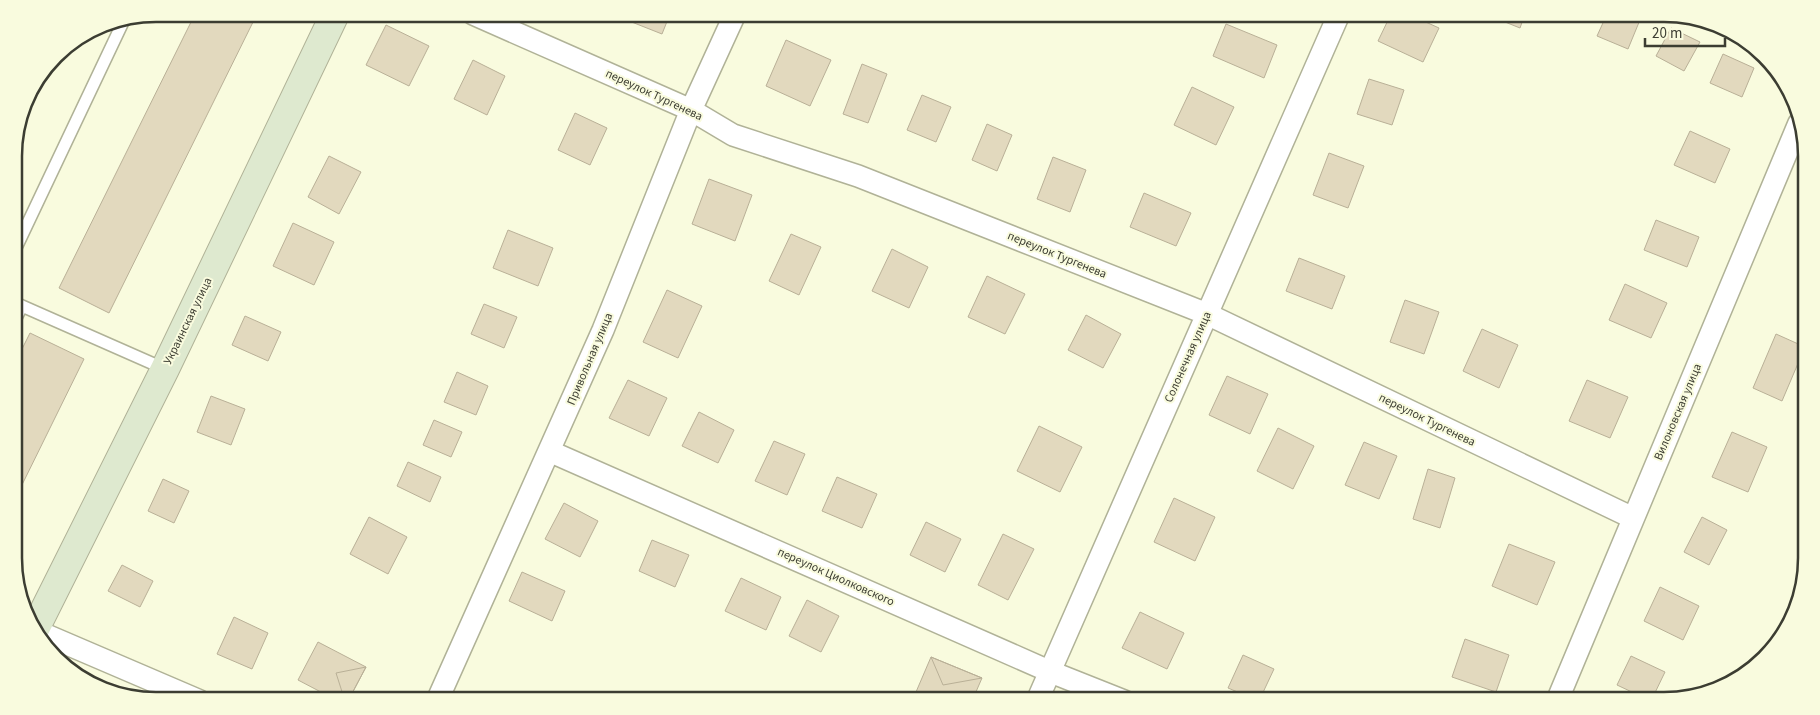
<svg xmlns="http://www.w3.org/2000/svg" width="1820" height="715" viewBox="0 0 1820 715" font-family="'Source Sans 3',sans-serif">
  <style>
    .building { fill: #e2d9be; stroke: #b9b097 }
    .lines { fill: none; stroke-linecap: round; stroke-linejoin: round }
    .lane-casing { stroke: #b0b297; stroke-width: 14 }
    .street-casing { stroke: #b0b297; stroke-width: 24 }
    .secondary-casing { stroke: #b0b297; stroke-width: 30 }
    .lane { stroke: #fff; stroke-width: 11 }
    .street { stroke: #fff; stroke-width: 21 }
    .secondary { stroke: #dee9cf; stroke-width: 28 }
    .labels { text-anchor: middle; dominant-baseline: central; stroke-width: 4; stroke-linejoin: round; paint-order: stroke }
    .street-label { font-size: 12px; fill: #3c3d32; stroke: #f9fbde }
    .rim { fill: none; stroke: #3c3d32; stroke-width: 2.5 }
  </style>
  <rect width="100%" height="100%" fill="#f9fbde"/>
  <!-- building -->
  <path class="building" d="M195 14H257L109 313 59 288Z
    M620 14H670L662 34 619 17Z
    M1391 14H1408L1439 28 1423 62 1378 41Z
    M1485 14H1525L1520 28Z
    M1559 14H1581L1578 22Z
    M1607 14 1642 15 1628 49 1597 36Z
    M1226 24 1277 45 1264 78 1213 56Z
    M386 25 429 46 409 86 366 65Z
    M1671 28 1700 42 1684 71 1656 56Z
    M786 40 831 60 810 106 766 86Z
    M1723 54 1754 68 1742 97 1710 83Z
    M473 60 505 76 487 115 454 99Z
    M862 64 887 74 868 123 843 114Z
    M1369 79 1404 90 1392 125 1357 114Z
    M1192 87 1234 107 1216 145 1174 125Z
    M922 95 951 107 936 142 907 130Z
    M575 113 607 128 590 165 558 150Z
    M987 124 1012 135 997 171 972 160Z
    M1690 131 1730 149 1715 183 1674 165Z
    M1329 153 1364 166 1348 208 1313 195Z
    M329 156 361 172 339 214 308 197Z
    M1053 157 1086 170 1070 212 1037 199Z
    M709 179 752 195 735 241 692 224Z
    M1144 193 1191 213 1176 246 1130 227Z
    M1656 220 1699 237 1687 267 1644 250Z
    M293 223 334 242 314 285 273 266Z
    M508 230 553 248 538 286 493 268Z
    M791 234 821 247 799 295 769 281Z
    M892 249 928 267 909 308 872 291Z
    M1299 258 1345 276 1332 309 1286 291Z
    M987 276 1025 294 1005 334 968 317Z
    M1625 284 1667 303 1651 338 1609 320Z
    M667 290 702 306 678 358 643 342Z
    M1405 300 1439 312 1424 354 1390 342Z
    M484 304 517 317 504 348 471 334Z
    M1086 315 1121 334 1103 368 1068 350Z
    M245 316 281 332 268 361 232 345Z
    M1482 329 1518 345 1499 388 1463 371Z
    M30 333 84 359 16 497 15 363Z
    M1776 334 1805 347 1782 401 1753 388Z
    M457 372 488 386 476 415 444 402Z
    M1227 376 1268 394 1250 434 1209 415Z
    M628 380 667 398 649 436 609 418Z
    M1587 380 1628 397 1610 438 1569 421Z
    M211 396 245 409 231 445 197 432Z
    M699 412 734 430 718 463 682 446Z
    M434 420 462 432 451 457 423 445Z
    M1039 426 1082 447 1060 492 1017 471Z
    M1278 428 1314 446 1293 489 1257 471Z
    M1732 432 1767 447 1748 492 1712 477Z
    M774 441 805 454 787 495 755 481Z
    M1364 442 1397 456 1379 499 1345 485Z
    M408 462 441 477 430 502 397 486Z
    M1428 469 1455 478 1440 528 1413 519Z
    M837 477 877 494 862 528 822 511Z
    M163 479 189 491 174 523 148 511Z
    M1174 498 1215 517 1195 561 1154 542Z
    M564 503 598 521 580 557 545 539Z
    M369 517 407 537 388 574 350 554Z
    M1702 517 1727 530 1709 565 1684 552Z
    M926 522 961 539 945 572 910 555Z
    M1003 534 1034 549 1008 600 978 585Z
    M652 540 689 555 675 587 639 571Z
    M1509 544 1555 562 1537 605 1492 586Z
    M122 565 153 581 140 607 108 591Z
    M522 572 565 591 552 621 509 601Z
    M741 578 781 597 766 630 725 611Z
    M1660 587 1699 606 1683 640 1644 621Z
    M807 600 839 616 821 652 789 636Z
    M1140 612 1184 633 1167 669 1122 648Z
    M234 617 268 633 252 669 217 654Z
    M1465 639 1509 655 1496 692 1452 677Z
    M318 642 366 667 348 701H338L298 680Z
    M1243 655 1274 669 1259 701 1228 688Z
    M1631 656 1665 672 1651 701 1617 685Z
    M931 657 982 678 972 701H918L913 699Z
    M931 657 982 678 943 685Z
    M366 667 348 701H345L336 673Z"/>
  <g class="lines">
    <defs>
      <path id="lane" d="M15 250 124 20
        M15 302 22 306 15 320
        M22 306 165 369"/>
      <path id="street" d="M473 14 691 110 733 135 858 176 1207 314 1633 518
        M549 451 1051 672 1124 701
        M39 632 200 701
        M437 701 603 330 691 110 735 14
        M1037 701 1339 14
        M1557 701 1799 123"/>
      <path id="secondary" d="M36 627 165 369 335 14"/>
    </defs>
    <!-- lane casing -->
    <use href="#lane" class="lane-casing"/>
    <!-- street casing -->
    <use href="#street" class="street-casing"/>
    <!-- secondary casing -->
    <use href="#secondary" class="secondary-casing"/>
    <!-- lane -->
    <use href="#lane" class="lane"/>
    <!-- street -->
    <use href="#street" class="street"/>
    <!-- secondary -->
    <use href="#secondary" class="secondary"/>
  </g>
  <g class="labels">
    <!-- street labels -->
    <g class="street-label">
      <text transform="translate(654 95) rotate(25)">переулок Тургенева</text>
      <text transform="translate(1057 255) rotate(22)">переулок Тургенева</text>
      <text transform="translate(188 321) rotate(-64)">Украинская улица</text>
      <text transform="translate(1188 357) rotate(-66)">Солонечная улица</text>
      <text transform="translate(590 359) rotate(-67)">Привольная улица</text>
      <text transform="translate(1678 412) rotate(-67)">Вилоновская улица</text>
      <text transform="translate(1427 420) rotate(26)">переулок Тургенева</text>
      <text transform="translate(836 577) rotate(24)">переулок Циолковского</text>
    </g>
  </g>
  <!-- crop -->
  <path d="M0 0H1820V715H0ZM156 22H1664A134 134 0 0 1 1798 156V558A134 134 0 0 1 1664 692H156A134 134 0 0 1 22 558V156A134 134 0 0 1 156 22Z" fill="#f9fbde" fill-rule="evenodd"/>
  <path class="rim" d="M156 22H1664A134 134 0 0 1 1798 156V558A134 134 0 0 1 1664 692H156A134 134 0 0 1 22 558V156A134 134 0 0 1 156 22Z"/>
  <!-- scale -->
  <path d="M1645 38v8h80v-8" fill="none" stroke="#3c3d32" stroke-width="2.5"/>
  <text x="1652" y="38" font-size="15" fill="#3c3d32" stroke="#f9fbde" stroke-width="4" paint-order="stroke">20 m</text>
</svg>
